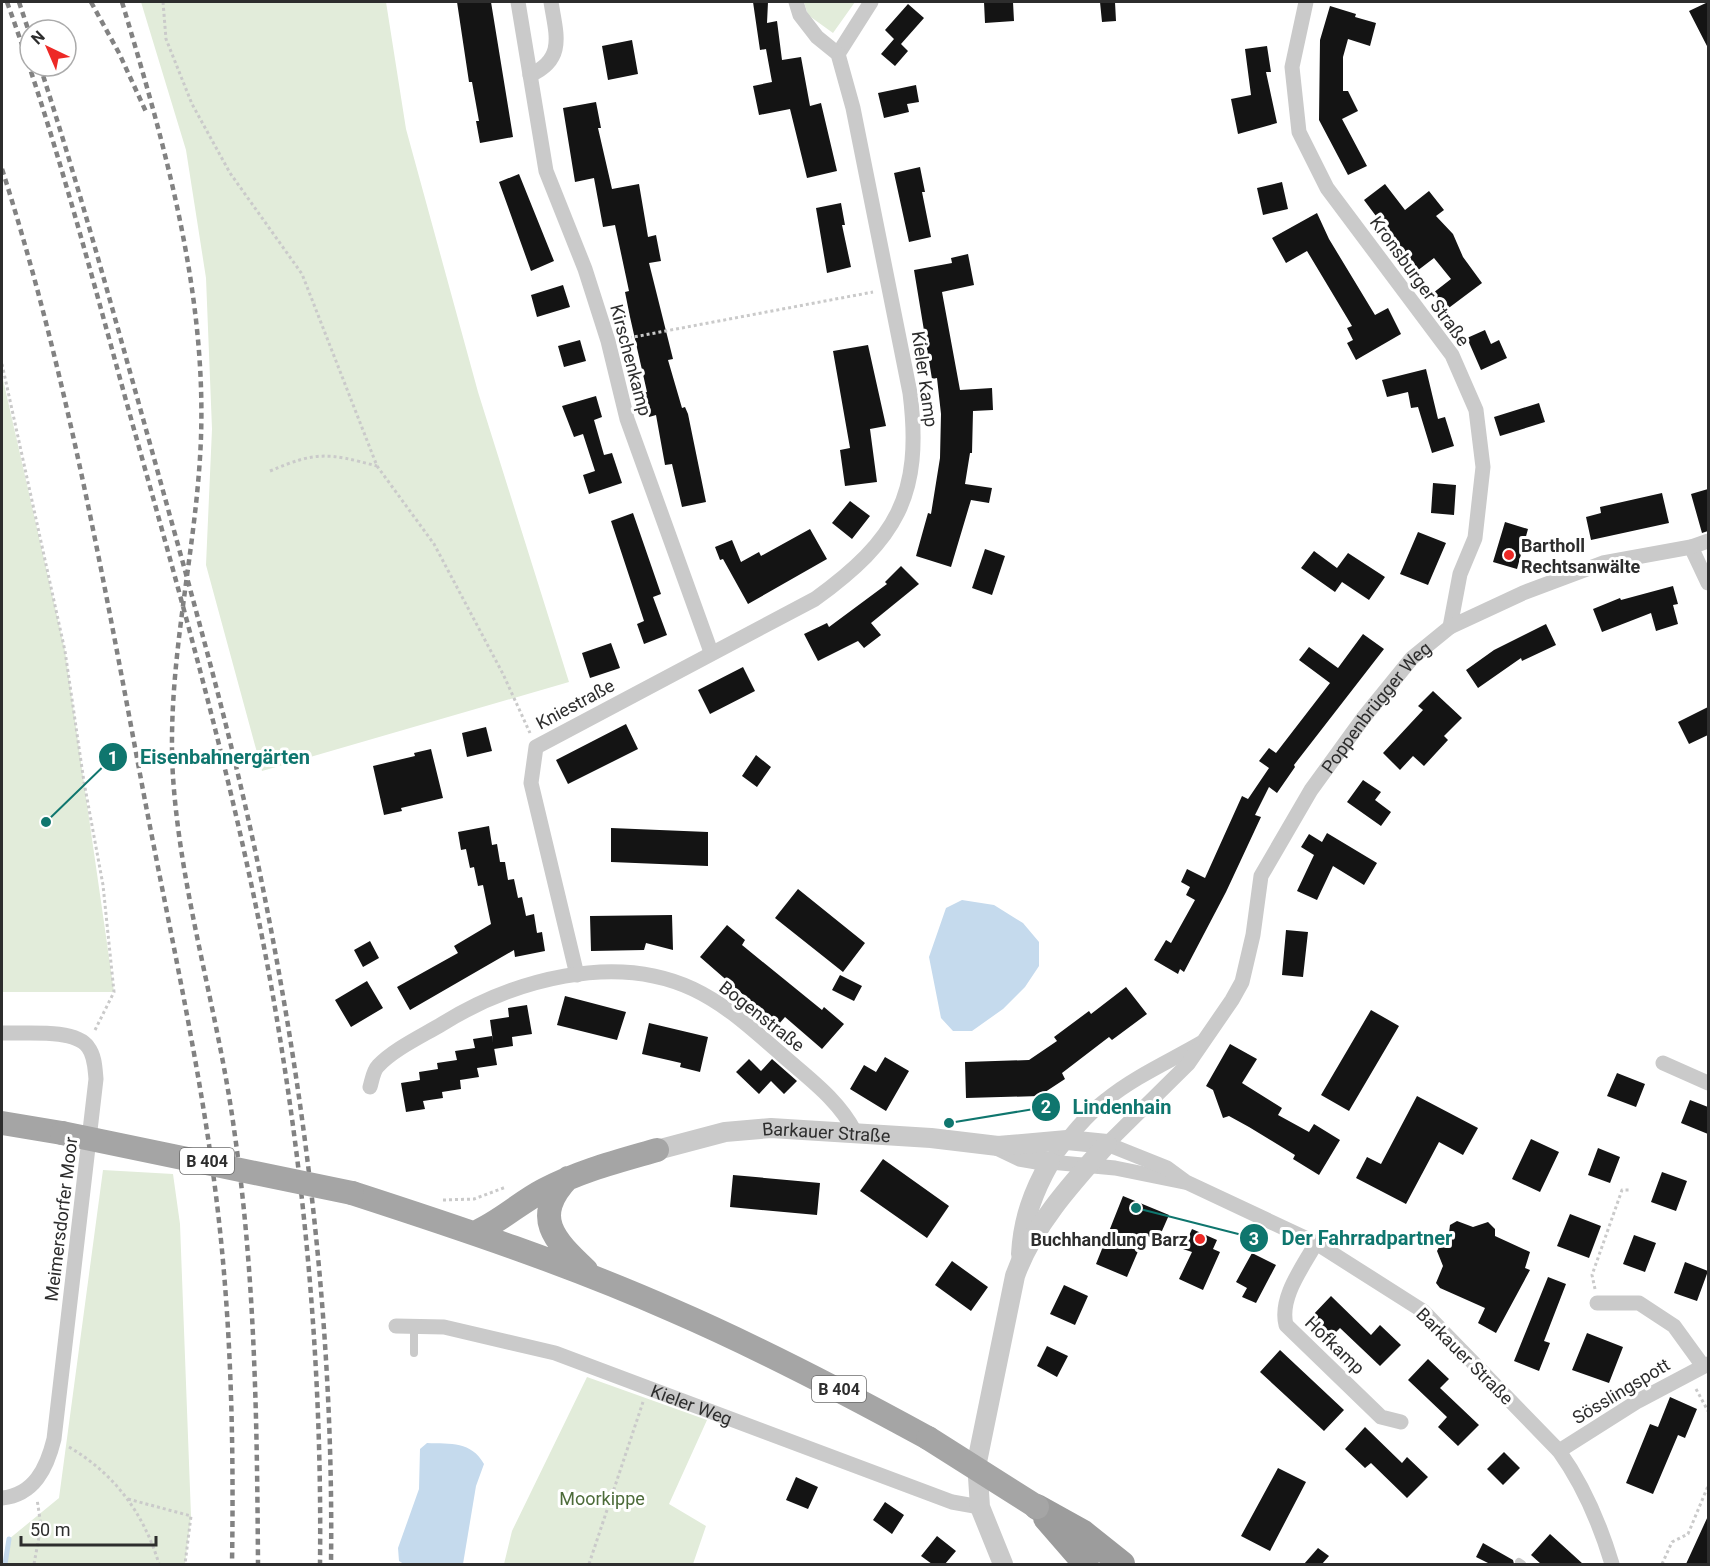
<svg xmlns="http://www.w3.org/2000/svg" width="1710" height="1566" viewBox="0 0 1710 1566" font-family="Roboto,sans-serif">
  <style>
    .green { fill: #e2ecda }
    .water { fill: #c5daed }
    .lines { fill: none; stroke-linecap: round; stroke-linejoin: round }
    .stream { stroke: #c5daed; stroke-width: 5 }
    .building { fill: #141414 }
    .path { stroke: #cacaca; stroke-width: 3; stroke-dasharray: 3 3; stroke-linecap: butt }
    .service { stroke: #cacaca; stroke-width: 8 }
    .minor { stroke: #cacaca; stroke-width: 15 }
    .tertiary { stroke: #cacaca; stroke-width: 20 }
    .primary { stroke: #a5a5a5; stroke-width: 24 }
    .trunk { stroke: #9c9c9c; stroke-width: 26 }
    .rail { stroke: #828282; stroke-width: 4.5; stroke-dasharray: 6 4.5; stroke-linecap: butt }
    .primary-bridge { stroke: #a5a5a5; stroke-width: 24 }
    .poi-dot { fill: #ed2926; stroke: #fff; stroke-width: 2 }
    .labels { text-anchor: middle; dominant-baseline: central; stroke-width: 6; stroke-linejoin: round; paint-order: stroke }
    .shield { fill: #fff; stroke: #6c6c6c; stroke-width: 1.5 }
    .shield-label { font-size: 16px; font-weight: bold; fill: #2d2d2d }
    .street-label { font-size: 18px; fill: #2d2d2d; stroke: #fff }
    .poi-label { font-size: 18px; font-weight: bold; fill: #2d2d2d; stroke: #fff; text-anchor: start }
    .park-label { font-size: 18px; fill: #4c6b39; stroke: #fff }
    .leader { fill: none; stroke: #0f766e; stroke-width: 2 }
    .callout-dot { fill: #0f766e; stroke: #fff; stroke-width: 2 }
    .mark-label { font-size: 18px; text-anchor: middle; font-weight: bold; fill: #fff }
    .callout-label { font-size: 20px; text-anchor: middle; font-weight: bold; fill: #0f766e; stroke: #fff; stroke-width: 6; stroke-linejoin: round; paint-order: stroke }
  </style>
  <rect width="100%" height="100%" fill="#fff"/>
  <!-- green -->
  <path class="green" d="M141 2H386L406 129 478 392 569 682 262 771 206 565 212 429 206 278 186 150Z
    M804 2H855L833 33 808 15Z
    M2 375 65 651 114 992H2Z
    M103 1170 173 1174 180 1224 191 1516 185 1564H5L9 1539 59 1498Z
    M587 1377 707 1420 669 1504 706 1526 693 1564H504L512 1531Z"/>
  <!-- water -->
  <path class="water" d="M962 900 994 905 1023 923 1039 942V966L1025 987 1003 1009 972 1031H953L941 1018 929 957 946 908Z
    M427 1443C451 1444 471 1441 484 1464L476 1486 463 1564H404L399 1561 398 1548 419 1489 420 1449Z"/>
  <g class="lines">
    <!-- stream -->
    <path class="stream" d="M5 1564 9 1539"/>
  </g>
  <!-- building -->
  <path class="building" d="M457 2H491L513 137 480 143 476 121H479L472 82H469Z
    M753 2H768L767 23 777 21 782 60 801 57 810 106 821 103 837 171 807 178 790 109 759 115 753 86 772 82 766 49 760 50Z
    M984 2H1013L1014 21 985 23Z
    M1100 2H1115L1116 21 1102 22Z
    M1708 2V48L1689 11Z
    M908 4 924 18 901 44 908 51 895 66 881 54 894 39 885 30Z
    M1330 6 1356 14 1355 17 1376 23 1370 46 1348 39 1343 57V91H1348L1358 111 1342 119 1367 166 1348 175 1319 120 1320 40Z
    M632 40 638 74 608 80 602 46Z
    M1267 46 1271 72H1266L1277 123 1238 134 1231 99 1251 95 1245 49Z
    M916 85 919 102 907 104 909 112 884 118 878 93Z
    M596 102 601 128H598L612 189 639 184 648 237 656 235 661 261 649 263 673 359 668 360 682 408 685 407 688 414 706 502 682 507 672 464 665 465 656 415 649 417 642 393 647 392 630 317 625 292 629 291 615 225 603 227 594 178 575 182 563 108Z
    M920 167 925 192H922L931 237 909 242 894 173Z
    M519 174 554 261 531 271 499 182Z
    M1282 182 1288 209 1263 215 1257 188Z
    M1385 184 1405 210 1429 191 1444 210 1436 216 1453 234 1463 257 1482 283 1446 310 1433 293 1451 279 1434 258 1417 271 1364 200Z
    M841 203 845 225H842L851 267 827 273 816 208Z
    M1317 213 1329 239 1375 315 1388 308 1401 334 1356 360 1347 343 1353 340 1347 328 1352 326 1307 251 1286 263 1272 238Z
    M968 254 974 285 942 292 960 390 992 388 993 410 973 411 972 453H970L965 484 992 488 989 503 971 500 951 567 916 556 928 513 931 514 940 458 941 414 937 378 932 379 914 270 952 263 951 258Z
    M563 285 570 307 537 317 531 295Z
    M1485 330 1491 344 1499 340 1507 358 1481 370 1467 338Z
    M580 340 586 361 564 367 558 346Z
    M868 345 886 426 870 429 877 482 845 486 840 450 850 448 833 351Z
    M1426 369 1438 419 1445 417 1454 446 1432 453 1418 407 1411 408 1408 392 1387 397 1382 380Z
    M596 396 602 417 594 420 604 455 612 453 622 483 589 494 583 475 595 471 583 434 574 437 562 406Z
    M1539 403 1545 422 1500 436 1494 417Z
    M1433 483 1456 485 1454 515 1431 513Z
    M1708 489V531L1702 533 1691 494Z
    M1662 493 1669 523 1591 540 1586 517 1601 513 1600 507Z
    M850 501 870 516 852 539 832 523Z
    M633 513 661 594 653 597 667 635 644 644 637 624 644 621 611 521Z
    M1505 522 1528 529 1517 569 1493 562Z
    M810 529 827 559 748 604 723 559 720 560 715 547 732 540 741 562 759 552 761 556Z
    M1418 532 1446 543 1428 585 1400 574Z
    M985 549 1005 556 992 595 972 588Z
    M1314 551 1337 568 1348 553 1385 577 1369 600 1342 582 1335 592 1301 568Z
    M901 566 919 584 871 623 881 635 864 648 858 641 818 661 804 634 827 623 829 627 887 584 885 582Z
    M1673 586 1678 604 1673 605 1678 624 1656 631 1651 613 1602 632 1593 609 1620 598 1621 600Z
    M1546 624 1556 645 1522 661 1521 658 1478 688 1466 670 1494 650Z
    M1363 634 1384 649 1294 765 1295 767 1277 793 1269 787 1255 815 1261 817 1226 892 1184 972 1180 969 1178 974 1154 960 1166 940 1171 943 1195 900 1186 895 1190 887 1181 882 1187 869 1205 878 1242 796 1248 799 1269 768 1259 761 1269 748 1276 753 1330 683 1299 660 1309 647 1338 668Z
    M611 643 620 668 590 678 582 653Z
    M743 667 755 691 710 714 698 690Z
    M1433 691 1462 718 1444 736 1448 740 1424 766 1413 756 1400 770 1383 753 1423 710 1418 706Z
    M1708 707V735L1689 744 1678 722Z
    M626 724 638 749 568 784 556 760Z
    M486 727 492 751 467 757 462 733Z
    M431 749 443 798 401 808 402 811 384 815 373 766 415 756 414 753Z
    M756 755 771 767 757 787 742 776Z
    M1363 780 1381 792 1375 800 1391 812 1381 826 1347 802Z
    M489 826 492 845 497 844 500 862H505L508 880 514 879 518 898 522 897 526 916 534 914 537 933 542 932 545 951 515 957 514 950 410 1010 397 987 458 953 454 946 491 924 483 885 478 886 474 867 470 868 466 849 461 850 458 832Z
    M611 828 708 832V866L611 862Z
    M1327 833 1377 863 1364 885 1333 866 1317 900 1297 891 1314 855 1301 847 1309 834 1322 842Z
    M798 889 865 943 843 972 775 918Z
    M672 915 673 950 646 943 644 950 591 951 590 916Z
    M727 925 745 940 742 945 822 1010 824 1007 844 1024 822 1049 785 1017 778 1025 700 957Z
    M1286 930 1308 932 1303 977 1282 975Z
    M370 941 379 958 363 967 354 950Z
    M840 975 862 986 854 1001 832 990Z
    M367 981 383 1008 351 1027 335 1000Z
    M1126 987 1147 1014 1112 1040 1109 1037 1062 1073 1065 1079 1039 1096 966 1098 965 1062 1029 1060 1057 1041 1054 1037 1089 1011 1091 1014Z
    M565 996 626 1012 617 1040 557 1025Z
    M527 1005 532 1034 512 1037 513 1046 494 1049 490 1020 509 1017 508 1008Z
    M1371 1010 1399 1026 1349 1111 1321 1095Z
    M649 1023 708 1037 700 1072 680 1067 681 1063 642 1054Z
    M492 1036 497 1065 477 1068 479 1077 460 1080 461 1089 442 1092 443 1098 423 1101 425 1109 406 1112 401 1083 420 1080 419 1072 438 1069 437 1063 457 1060 455 1051 475 1048 473 1039Z
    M1230 1044 1257 1059 1242 1083 1282 1108 1278 1115 1309 1132 1314 1124 1340 1140 1319 1175 1293 1159 1295 1155 1249 1127 1229 1116 1223 1118 1213 1090 1206 1086Z
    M885 1057 909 1071 886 1111 850 1089 864 1065 876 1072Z
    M749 1059 761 1071 772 1059 797 1081 784 1094 771 1081 759 1094 736 1072Z
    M1617 1073 1645 1084 1636 1107 1607 1096Z
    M1417 1096 1478 1128 1463 1155 1439 1142 1406 1204 1356 1178 1367 1157 1381 1164Z
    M1690 1100 1708 1107V1134L1681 1123Z
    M1531 1139 1559 1152 1540 1192 1512 1179Z
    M1598 1148 1620 1157 1610 1183 1588 1175Z
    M883 1159 949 1206 927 1238 860 1191Z
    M1662 1172 1687 1181 1676 1211 1651 1202Z
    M733 1175 820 1183 817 1215 730 1207Z
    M1123 1196 1169 1215 1158 1240 1145 1235 1127 1277 1096 1264Z
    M1570 1214 1601 1226 1589 1258 1557 1246Z
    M1457 1221 1473 1227 1488 1222 1495 1229V1236L1530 1252 1525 1268 1530 1270 1496 1333 1478 1323 1485 1308 1440 1288 1436 1283 1443 1266 1437 1251 1440 1245 1448 1240 1450 1225Z
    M1192 1229 1217 1240 1213 1249 1220 1252 1203 1290 1179 1279 1192 1252 1183 1249Z
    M1634 1235 1656 1243 1645 1272 1623 1264Z
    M1252 1253 1276 1265 1256 1303 1242 1297 1247 1288 1236 1282Z
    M952 1261 988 1287 971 1311 935 1285Z
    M1685 1262 1708 1271 1697 1301 1674 1293Z
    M1548 1277 1566 1284 1544 1341 1550 1343 1539 1371 1514 1361Z
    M1064 1285 1088 1296 1075 1325 1050 1314Z
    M1331 1296 1371 1335 1380 1325 1401 1345 1380 1366 1340 1328 1331 1337 1311 1317Z
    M1587 1333 1623 1347 1609 1383 1572 1370Z
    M1047 1346 1068 1356 1057 1377 1037 1366Z
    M1280 1350 1344 1410 1324 1431 1260 1372Z
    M1428 1359 1449 1379 1440 1388 1479 1425 1458 1446 1438 1427 1447 1417 1408 1380Z
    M1670 1397 1697 1409 1685 1438 1678 1435 1653 1494 1626 1483 1650 1424 1658 1427Z
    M1365 1427 1402 1463 1407 1457 1428 1477 1407 1498 1371 1463 1365 1468 1345 1449Z
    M1504 1452 1520 1468 1503 1485 1487 1469Z
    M1278 1468 1306 1482 1270 1551 1241 1536Z
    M796 1477 818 1487 808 1509 786 1500Z
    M885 1502 904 1515 892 1534 873 1520Z
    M1708 1516V1564H1686Z
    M1550 1534 1583 1564H1541L1531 1555Z
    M937 1536 956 1551 945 1564H932L921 1556Z
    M1483 1543 1513 1560 1514 1564H1490L1476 1557Z
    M1318 1548 1329 1556 1322 1564H1304Z"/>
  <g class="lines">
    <!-- path -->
    <path class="path" d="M163 2 166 39 192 104 230 173 302 274 377 466 434 544 503 674 530 733
      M623 339 873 292
      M2 364 65 651 84 782 103 885 114 992 95 1030
      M270 471C317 451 328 453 377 466
      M443 1200 474 1199 506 1187
      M1595 1289 1592 1275 1622 1190H1630
      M1696 1389 1708 1411
      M69 1447C115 1474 144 1514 159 1564
      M128 1499 191 1516 185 1564
      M34 1564 41 1526 37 1499
      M589 1564 643 1402
      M1662 1564 1672 1542 1688 1534 1708 1486"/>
    <!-- service -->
    <path class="service" d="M414 1326V1353
      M1519 1562 1522 1564"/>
    <!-- minor -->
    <g class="minor">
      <path d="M518 2 546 171 585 269 608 341 627 419 711 652"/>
      <path d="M1306 2 1292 67 1299 132 1327 188 1452 355 1476 410 1483 467 1475 538 1460 574 1450 627"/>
      <path d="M838 54 871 2"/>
      <path d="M530 75C566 59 556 34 551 2"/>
      <path d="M1691 547 1708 583"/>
      <path d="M577 975 531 783 536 747 815 599C896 540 923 496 910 393L853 108 838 54 817 37 800 15 796 2"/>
      <path d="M2 1033C24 1034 75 1028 88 1047 95 1056 95 1069 96 1079L54 1439C47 1468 34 1495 2 1498"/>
      <path d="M1663 1063 1708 1083"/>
      <path d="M370 1087C372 1081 373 1071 378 1066 394 1049 422 1036 442 1024 513 980 614 952 693 989 727 1005 753 1030 781 1054 808 1078 838 1099 855 1132"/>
      <path d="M1050 1162C1067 1140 1084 1117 1106 1100 1134 1077 1170 1061 1201 1043"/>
      <path d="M1050 1162 1115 1168 1184 1182"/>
      <path d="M1316 1243C1303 1267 1279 1297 1286 1325L1381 1417 1401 1422"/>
      <path d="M1597 1303H1639L1674 1326 1703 1366"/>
      <path id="s1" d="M396 1326 444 1327 555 1353 952 1502 980 1507"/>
      <path d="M1559 1451 1638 1401 1708 1364"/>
      <path id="s2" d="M1612 1564C1600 1524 1584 1486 1559 1451L1423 1311 1316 1243 1186 1182 1167 1168 1107 1144 1188 1064 1232 1000 1242 982 1253 935 1261 876 1311 790 1364 717 1412 658 1450 627 1523 593 1603 563 1691 547 1708 541"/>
    </g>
    <!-- tertiary -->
    <g class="tertiary">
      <path d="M998 1146 1021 1157 1050 1162C1033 1192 1023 1219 1021 1254"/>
      <path id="s3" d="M657 1150 725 1132 771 1128 931 1138 998 1146 1067 1140 1107 1144"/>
      <path d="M1003 1564 980 1507 977 1462 1015 1276C1032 1227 1072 1183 1107 1144"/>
    </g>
    <!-- primary -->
    <path class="primary" d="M2 1123 62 1133
      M568 1178C531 1217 554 1240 586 1270
      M352 1193C460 1228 568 1264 672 1310 760 1348 844 1392 928 1438
      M474 1233C500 1222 519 1203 544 1190 579 1171 619 1161 657 1150"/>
    <!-- trunk -->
    <path class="trunk" d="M1037 1507 1082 1532 1122 1564
      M1046 1518 1086 1564"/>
    <!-- rail -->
    <path class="rail" d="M7 2C58 143 95 289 135 433 192 637 250 842 282 1051 309 1221 322 1393 320 1564
      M19 2 30 35
      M91 2 119 53 147 114
      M122 2C164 142 206 289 201 437 197 551 166 662 173 777 181 896 218 1011 234 1129 255 1273 257 1419 258 1564
      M40 66C81 193 116 322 152 451 190 589 230 728 259 869 306 1097 334 1331 331 1564
      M2 169C65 366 102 571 140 774 165 909 196 1044 214 1180 231 1308 234 1436 232 1564"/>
    <!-- primary-bridge -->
    <path class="primary-bridge" d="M62 1133 352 1193
      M928 1438 1037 1507"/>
  </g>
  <!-- markers -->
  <g class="poi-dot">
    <circle cx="1509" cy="555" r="6"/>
    <circle cx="1200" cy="1239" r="6"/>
  </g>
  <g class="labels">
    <!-- shield labels -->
    <g class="shield">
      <rect x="180" y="1148" width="54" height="26" rx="4.5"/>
      <rect x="812" y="1376" width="54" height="26" rx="4.5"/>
    </g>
    <g class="shield-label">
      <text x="207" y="1161">B 404</text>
      <text x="839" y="1389">B 404</text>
    </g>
    <!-- street labels -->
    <g class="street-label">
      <text transform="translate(1420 281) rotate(54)">Kronsburger Straße</text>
      <text transform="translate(631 360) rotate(75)">Kirschenkamp</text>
      <text transform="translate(925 379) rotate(82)">Kieler Kamp</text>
      <text transform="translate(575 704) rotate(-28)">Kniestraße</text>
      <text stroke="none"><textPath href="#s2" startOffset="1204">Poppenbrügger Weg</textPath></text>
      <text transform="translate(762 1016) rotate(38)">Bogenstraße</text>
      <text stroke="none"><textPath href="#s3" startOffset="172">Barkauer Straße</textPath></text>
      <text transform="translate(61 1219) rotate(-83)">Meimersdorfer Moor</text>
      <text transform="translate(1335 1345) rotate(44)">Hofkamp</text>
      <text transform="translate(1465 1356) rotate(45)">Barkauer Straße</text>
      <text transform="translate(1621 1391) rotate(-31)">Sösslingspott</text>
      <text stroke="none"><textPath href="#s1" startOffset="308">Kieler Weg</textPath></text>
    </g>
    <!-- poi labels -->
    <g class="poi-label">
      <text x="1521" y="545">Bartholl<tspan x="1521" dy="21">Rechtsanwälte</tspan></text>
      <text x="1188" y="1239" text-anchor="end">Buchhandlung Barz</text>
    </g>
    <!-- park labels -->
    <g class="park-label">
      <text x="602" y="1498">Moorkippe</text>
    </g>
  </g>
  <!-- callouts -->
  <path class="leader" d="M46 822L113 757M949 1123L1046 1107M1136 1208L1254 1238"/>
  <g class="callout-dot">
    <circle cx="46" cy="822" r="6"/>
    <circle cx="949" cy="1123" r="6"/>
    <circle cx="1136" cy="1208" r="6"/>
    <circle cx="113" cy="757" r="15"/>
    <circle cx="1046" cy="1107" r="15"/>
    <circle cx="1254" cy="1238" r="15"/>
  </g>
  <g class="mark-label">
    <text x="113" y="764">1</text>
    <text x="1046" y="1113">2</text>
    <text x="1254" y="1245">3</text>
  </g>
  <g class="callout-label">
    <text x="225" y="764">Eisenbahnergärten</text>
    <text x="1122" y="1114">Lindenhain</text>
    <text x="1367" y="1245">Der Fahrradpartner</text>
  </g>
  <!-- border -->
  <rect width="1710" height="1566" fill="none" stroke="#2d2d2d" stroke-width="6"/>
  <!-- north arrow -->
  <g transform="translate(48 48) rotate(316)"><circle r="28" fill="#ffffff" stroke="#ababab" stroke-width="1.5"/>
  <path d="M0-4.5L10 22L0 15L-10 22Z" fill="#ed2926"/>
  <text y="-9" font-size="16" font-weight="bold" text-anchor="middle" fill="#2d2d2d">N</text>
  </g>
  <!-- scale -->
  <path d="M21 1536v9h135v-9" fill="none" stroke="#2d2d2d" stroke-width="3"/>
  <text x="30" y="1536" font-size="18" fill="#2d2d2d" stroke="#ffffff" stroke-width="4.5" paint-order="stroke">50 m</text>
</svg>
